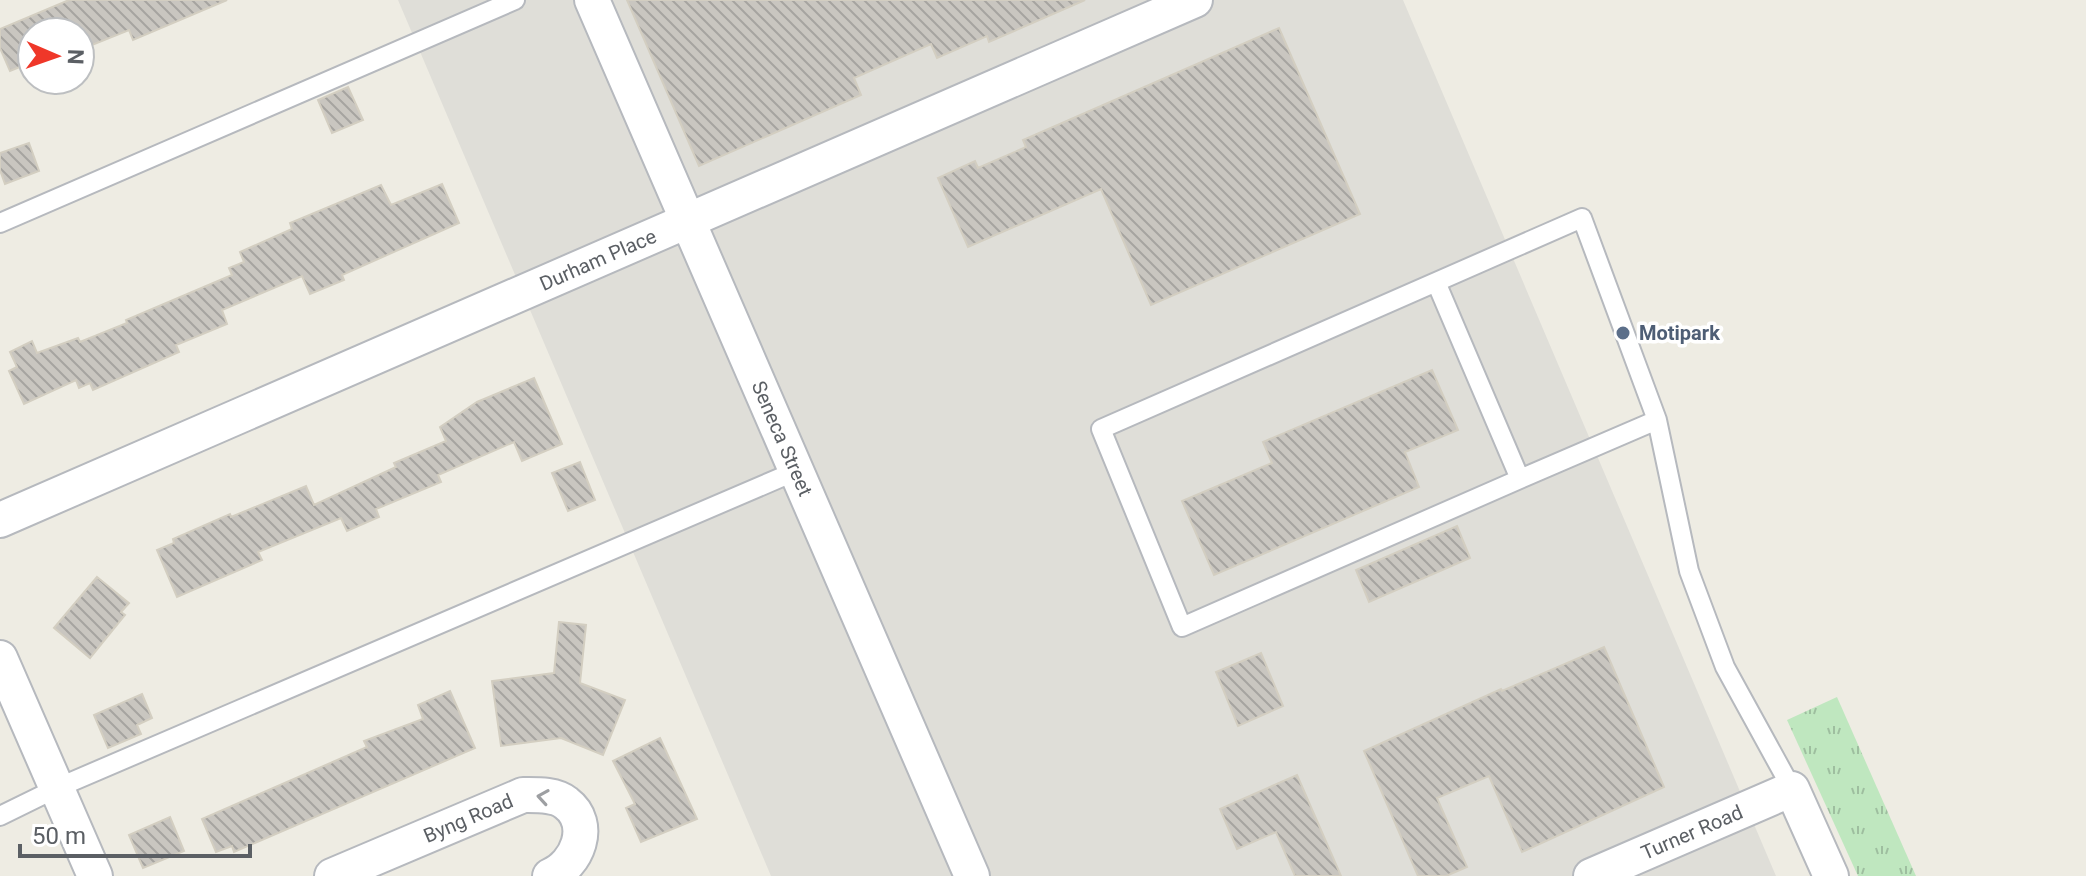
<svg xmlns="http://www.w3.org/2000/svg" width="2086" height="876" viewBox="0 0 2086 876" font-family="Roboto,sans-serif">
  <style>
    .industrial { fill: #dfded8 }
    .grass { fill: url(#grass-tufts) }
    .building { fill: url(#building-back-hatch); stroke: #d3cec1; stroke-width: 2 }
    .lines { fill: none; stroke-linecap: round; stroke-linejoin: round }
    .lane-casing { stroke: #b6b9be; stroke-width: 22 }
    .street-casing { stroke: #b6b9be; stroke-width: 38 }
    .lane { stroke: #fff; stroke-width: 18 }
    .street { stroke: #fff; stroke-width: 34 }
    .oneway { stroke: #9d9fa2 }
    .service-dot { fill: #5c6f8a; stroke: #fff; stroke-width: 3 }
    .labels { text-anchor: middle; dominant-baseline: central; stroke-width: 7; stroke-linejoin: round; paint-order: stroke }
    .street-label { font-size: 20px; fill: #5b5f64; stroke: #fff }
    .service-label { font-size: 20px; font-weight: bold; fill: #4e5e75; stroke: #fff; text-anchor: start }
  </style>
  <defs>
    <pattern id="grass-tufts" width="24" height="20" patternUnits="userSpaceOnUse" patternTransform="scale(2)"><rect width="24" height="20" fill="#bfe7bf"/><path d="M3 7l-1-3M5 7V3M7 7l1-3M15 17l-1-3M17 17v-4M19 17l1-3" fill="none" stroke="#9ebe9f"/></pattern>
    <pattern id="building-back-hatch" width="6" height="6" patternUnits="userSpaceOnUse" patternTransform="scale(2)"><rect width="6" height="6" fill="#c9c6c0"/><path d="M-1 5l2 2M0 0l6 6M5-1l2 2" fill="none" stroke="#a6a4a0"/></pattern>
  </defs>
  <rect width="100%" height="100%" fill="#eeece3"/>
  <!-- industrial -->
  <path class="industrial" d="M398 0H1403L1776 876H771Z"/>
  <!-- grass -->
  <path class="grass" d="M1837 697 1916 876H1858L1787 720Z"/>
  <!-- building -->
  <path class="building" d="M69 0H227L133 40 129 30 87 47 80 32H32V62L10 71 0 48V29Z
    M627 0H1085L989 42 987 36 937 58 931 44 854 78 861 95 699 166Z
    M1279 28 1360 214 1151 305 1101 189 968 247 938 178 975 161 978 168 1026 147 1023 140Z
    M348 87 363 120 332 133 318 100Z
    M29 143 39 171 5 184 0 170V153Z
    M442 184 459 223 342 275 344 280 310 294 302 276 222 310 227 324 176 345 179 352 93 390 90 383 79 388 76 380 24 404 9 371 17 367 10 352 32 341 37 353 78 338 80 342 127 323 126 320 232 275 229 268 244 262 240 252 292 229 290 223 381 185 391 205Z
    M1432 370 1458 430 1405 452 1419 487 1214 575 1182 501 1272 463 1263 442Z
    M534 378 562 444 522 461 514 442 438 475 441 482 376 509 379 517 347 531 341 518 258 552 262 560 177 597 157 550 174 543 173 539 230 514 231 517 306 486 314 505 396 467 394 463 446 441 440 427 477 402Z
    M580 462 595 500 568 511 552 473Z
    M1457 526 1470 558 1369 602 1356 570Z
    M97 577 129 603 121 612 125 615 90 658 54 628Z
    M559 622 586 625 580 683 625 700 603 755 561 738 501 746 492 681 554 673Z
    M1604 647 1664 787 1522 852 1489 776 1437 798 1467 867 1446 876H1418L1364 751 1501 689 1502 691Z
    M1261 653 1283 706 1238 726 1216 672Z
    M450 691 475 748 234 852 232 846 216 852 202 819 367 747 364 741 423 719 418 705Z
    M142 694 152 718 137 725 141 734 108 748 94 715Z
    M660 738 697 819 641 842 626 808 635 804 613 761Z
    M1297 775 1341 876H1295L1276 832 1237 849 1220 809Z
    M170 817 184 851 143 868 129 835Z"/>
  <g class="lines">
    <defs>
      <path id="lane" d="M0 223 515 0
        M1436 282 1520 479 1657 420
        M1520 479 1182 627 1101 429 1582 218 1657 420 1689 571 1725 667 1792 789
        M0 816 57 788 796 471"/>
      <g id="street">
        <path id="s1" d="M592 0 972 876"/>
        <path id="s2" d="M0 520 1195 0"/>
        <path d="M0 658 95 876"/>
        <path id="s3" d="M332 876 523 795C536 795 555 794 566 803 594 824 577 865 550 876"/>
        <path id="s4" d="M1591 876 1792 789 1831 876"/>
      </g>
    </defs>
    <!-- lane casing -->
    <use href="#lane" class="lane-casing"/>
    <!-- street casing -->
    <use href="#street" class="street-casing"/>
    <!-- lane -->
    <use href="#lane" class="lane"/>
    <!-- street -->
    <use href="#street" class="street"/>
  </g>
  <!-- one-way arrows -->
  <defs><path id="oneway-chevron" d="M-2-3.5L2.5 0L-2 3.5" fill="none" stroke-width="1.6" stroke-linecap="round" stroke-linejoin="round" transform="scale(2)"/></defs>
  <use class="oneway" href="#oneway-chevron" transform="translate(543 797) rotate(-171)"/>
  <!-- markers -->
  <circle class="service-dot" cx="1623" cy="333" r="8"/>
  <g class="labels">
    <!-- street labels -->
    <g class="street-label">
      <text stroke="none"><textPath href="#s2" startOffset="652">Durham Place</textPath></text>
      <text stroke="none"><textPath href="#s1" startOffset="478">Seneca Street</textPath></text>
      <text stroke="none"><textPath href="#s3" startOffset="148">Byng Road</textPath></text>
      <text stroke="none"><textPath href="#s4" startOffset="110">Turner Road</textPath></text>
    </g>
    <!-- service labels -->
    <g class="service-label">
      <text x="1639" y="333">Motipark</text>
    </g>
  </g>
  <!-- north arrow -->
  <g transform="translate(56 56) rotate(92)"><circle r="38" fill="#ffffff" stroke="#bdbfc1" stroke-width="2"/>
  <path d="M0-6L14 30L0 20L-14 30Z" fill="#ef3729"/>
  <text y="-12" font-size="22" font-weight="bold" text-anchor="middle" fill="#5b5f64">N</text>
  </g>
  <!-- scale -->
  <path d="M20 844v12h230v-12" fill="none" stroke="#5b5f64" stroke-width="4"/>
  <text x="32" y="844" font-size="24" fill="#5b5f64" stroke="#ffffff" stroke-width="6" paint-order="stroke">50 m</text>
</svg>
